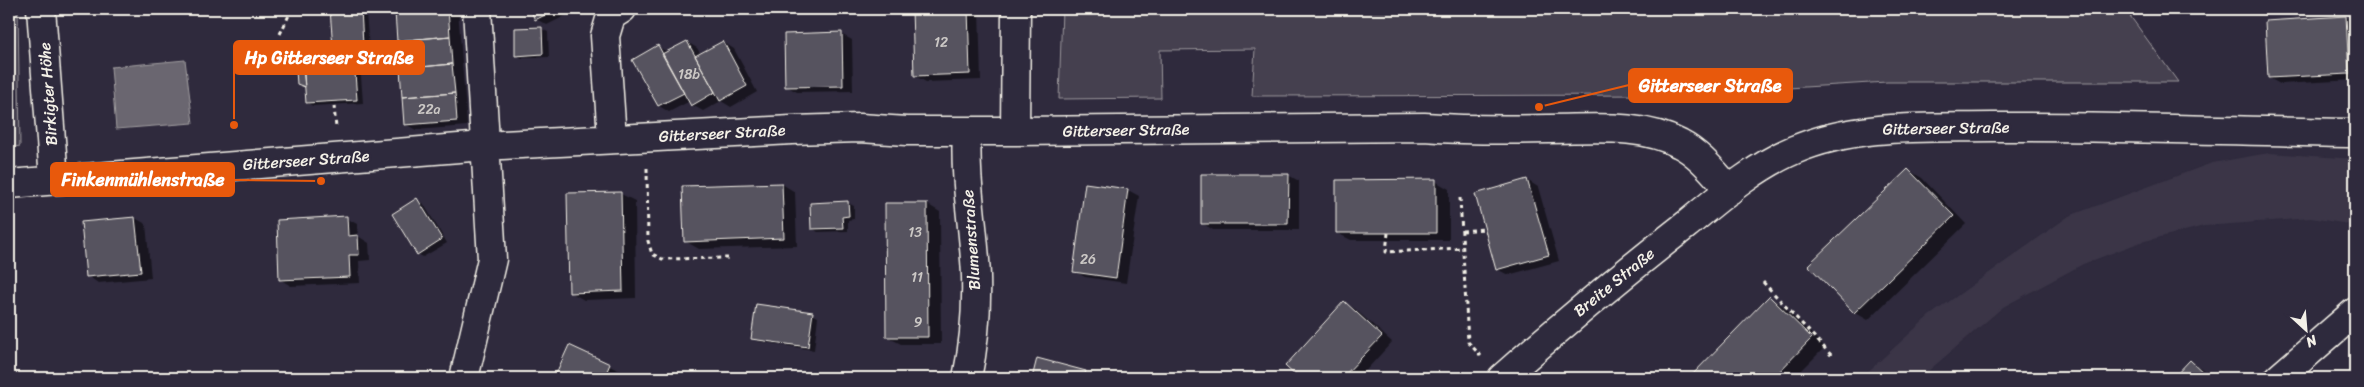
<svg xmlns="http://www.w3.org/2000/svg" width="2364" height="387" viewBox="0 0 2364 387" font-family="Sriracha,sans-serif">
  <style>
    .built { fill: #3b3647 }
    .green { fill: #454050; stroke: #9c989c }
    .water { fill: #6a6670; stroke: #a19ea0 }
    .shadow { fill: #0007 }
    .building { fill: #56525f; stroke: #f4f1e8 }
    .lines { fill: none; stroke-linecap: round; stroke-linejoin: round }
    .minor-casing { stroke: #f4f1e8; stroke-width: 31 }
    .path { stroke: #f4f1e8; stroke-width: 3; stroke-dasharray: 4 4; stroke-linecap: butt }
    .minor { stroke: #2f2a3d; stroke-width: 28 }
    .labels { text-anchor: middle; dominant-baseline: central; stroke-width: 4.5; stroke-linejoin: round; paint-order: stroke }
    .number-label { font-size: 14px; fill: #ccc9c6 }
    .street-label { font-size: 16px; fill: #f4f1e8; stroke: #2f2a3d }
    .leader { fill: none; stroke: #e8590c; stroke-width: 2 }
    .callout-dot { fill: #e8590c; stroke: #2f2a3d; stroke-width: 2 }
    .callout { fill: #e8590c; stroke: #e8590c; stroke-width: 2 }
    .callout-label { font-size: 18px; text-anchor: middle; font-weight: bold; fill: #fff }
  </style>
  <rect width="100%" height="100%" fill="#2f2a3d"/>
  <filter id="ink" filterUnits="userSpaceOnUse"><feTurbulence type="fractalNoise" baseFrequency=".02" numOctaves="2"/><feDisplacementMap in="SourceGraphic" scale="10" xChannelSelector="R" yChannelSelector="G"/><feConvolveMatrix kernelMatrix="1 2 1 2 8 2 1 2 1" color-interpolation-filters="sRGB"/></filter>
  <g filter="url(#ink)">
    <!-- built -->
    <path class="built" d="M2269 153 2355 159V225L2311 218 2204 226 2141 242 2083 264 2003 307 1920 378H1861L1929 316 2069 216 2212 163Z"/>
    <!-- green -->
    <path class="green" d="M9 9H18L20 146 9 148Z
      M1062 9H2125L2178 82H1887L1673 95 1252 96 1255 49 1160 50 1161 98 1059 99Z"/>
    <!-- water -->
    <path class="water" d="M185 60 193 123 116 129 111 67Z"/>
    <!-- shadow -->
    <path class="shadow" d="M337 9H360L366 13 369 48 359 49 363 103 313 106 307 103 306 87 298 71 334 48 332 12 338 11Z
      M396 9H458L467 126 416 130 405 124Z
      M531 9H590L577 16 571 13 547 25 536 19Z
      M913 9H979L981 80 926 82 915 76Z
      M2346 17 2355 23V80L2280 84 2269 78Z
      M542 29 548 32 549 57 522 58 516 55V30Z
      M841 34 852 40 853 91 797 92 786 86Z
      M687 42 697 48 701 55 723 42 734 49 757 92 731 107 721 101 703 111 692 105 690 101 669 112 659 106 658 47 668 52Z
      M1908 170 1922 178 1966 224 1868 320 1854 312Z
      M1288 175 1299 181V230H1213L1202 223Z
      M1527 180 1538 187 1559 261 1508 275 1497 269Z
      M1435 181 1449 189V240H1351L1337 233Z
      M782 184 795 192 797 246 699 249 685 241Z
      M1086 185 1128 190 1139 196 1126 283 1085 277 1074 271Z
      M621 194 635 201 636 298 584 300 570 292Z
      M417 200 423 203 447 243 423 257 418 254Z
      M848 203 854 206V219L848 220V231L818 232 812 228Z
      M927 204 940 212 941 344H901L887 337Z
      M135 218 146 224 151 278 98 283 88 276Z
      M346 218 357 224 358 236 369 243 370 260 359 261 360 283 291 286 281 280Z
      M1769 298 1783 306 1825 347 1794 378H1691Z
      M1345 303 1355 309 1392 342 1359 378H1300L1286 366Z
      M812 314 818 317 814 350 758 341 752 338Z
      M570 347 620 371 617 378H555Z
      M1038 360 1085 373 1095 378H1033Z
      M2190 362 2201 368 2212 378H2175Z"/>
    <!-- building -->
    <path class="building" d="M361 9 363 45 333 47 330 10Z
      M395 9H445L395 12Z
      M448 9 450 36 397 41 395 12Z
      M530 9H557L535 20Z
      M912 9H968L970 74 914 76Z
      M2346 16 2349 74 2268 78 2265 21Z
      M542 27 543 54 515 56V28Z
      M842 32 843 86 785 87 784 34Z
      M450 36 452 64 400 69 397 41Z
      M687 41 715 92 691 106 662 54Z
      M723 41 747 86 720 101 695 56Z
      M658 45 684 93 658 106 632 60Z
      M353 46 357 100 306 103 302 50Z
      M452 64 455 93 402 97 400 69Z
      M303 65 305 87 297 84 296 71Z
      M455 93 457 121 404 125 402 97Z
      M1908 169 1954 216 1854 313 1808 265Z
      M1201 174H1289L1288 224H1201Z
      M1436 179V233H1336V180Z
      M1527 179 1549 255 1496 270 1475 194Z
      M782 183 784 238 684 242 682 186Z
      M1085 183 1128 189 1116 278 1073 272Z
      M621 192 623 291 569 293 567 193Z
      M417 198 442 239 417 255 392 214Z
      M848 201 849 216 842 217 843 228 811 229 810 203Z
      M885 203H927L928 337H886Z
      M347 216 348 236 358 235 359 255H349L350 277 279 280 277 220Z
      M135 217 141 272 86 277 81 222Z
      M1769 296 1812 338 1773 378H1689Z
      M1344 301 1382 336 1342 378H1298L1285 366Z
      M756 304 813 312 808 347 751 339Z
      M569 345 610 364 604 378H554Z
      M1037 358 1086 371 1084 378H1032Z
      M2190 360 2207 376 2210 378H2173Z"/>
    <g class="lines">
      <defs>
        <path id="minor" d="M41 9 54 179
          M1015 131 1016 9
          M612 138 605 36 611 16 622 9
          M9 184 484 146 792 130 860 128 907 131H1015L1424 127C1466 130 1507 130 1549 129 1592 129 1641 123 1680 144 1700 154 1715 174 1730 190
          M464 378 492 259 477 9
          M967 378C974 345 977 310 976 276 974 227 964 180 967 131
          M1502 378C1562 325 1623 274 1686 225 1719 198 1754 167 1794 150 1857 123 1926 128 1993 127 2114 126 2235 131 2355 133
          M2279 378 2355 312"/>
      </defs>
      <!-- minor casing -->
      <use href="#minor" class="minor-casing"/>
      <!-- path -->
      <path class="path" d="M280 34 292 9
        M334 106 336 128
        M647 168 648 241 652 254 662 259 728 258
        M1460 198 1468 342 1481 356
        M1462 231 1485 229
        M1388 233 1386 252 1462 248
        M1763 282 1832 356"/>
      <!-- minor -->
      <use href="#minor" class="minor"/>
    </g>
  </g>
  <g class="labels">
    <!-- number labels -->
    <g class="number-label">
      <text x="941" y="42">12</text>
      <text x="689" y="74">18b</text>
      <text x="429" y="109">22a</text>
      <text x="915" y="232">13</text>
      <text x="1088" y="259">26</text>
      <text x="917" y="277">11</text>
      <text x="918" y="322">9</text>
    </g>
    <!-- street labels -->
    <g class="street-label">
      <text transform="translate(48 94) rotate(-94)">Birkigter Höhe</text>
      <text transform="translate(1946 128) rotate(-1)">Gitterseer Straße</text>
      <text transform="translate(1126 130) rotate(-1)">Gitterseer Straße</text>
      <text transform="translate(722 133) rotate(-3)">Gitterseer Straße</text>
      <text transform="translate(306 160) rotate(-4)">Gitterseer Straße</text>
      <text transform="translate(971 240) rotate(-94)">Blumenstraße</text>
      <text transform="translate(1614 282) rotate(-39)">Breite Straße</text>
    </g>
  </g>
  <!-- callouts -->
  <path class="leader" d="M234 125L234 58M1539 107L1629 85M321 181L234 180"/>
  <g class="callout-dot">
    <circle cx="234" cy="125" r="5"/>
    <circle cx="1539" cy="107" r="5"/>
    <circle cx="321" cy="181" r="5"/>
  </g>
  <g class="callout">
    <rect x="234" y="41" width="190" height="33" rx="5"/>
    <rect x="1629" y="69" width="163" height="33" rx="5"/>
    <rect x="51" y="163" width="183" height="33" rx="5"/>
  </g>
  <g class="callout-label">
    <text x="329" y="64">Hp Gitterseer Straße</text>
    <text x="1710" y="92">Gitterseer Straße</text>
    <text x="143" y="186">Finkenmühlenstraße</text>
  </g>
  <!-- margin -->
  <rect width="2364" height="387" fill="none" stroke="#2f2a3d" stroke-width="30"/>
  <rect x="15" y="15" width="2334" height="357" fill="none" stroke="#f4f1e8" stroke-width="2" filter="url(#ink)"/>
  <!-- north arrow -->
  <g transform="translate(2306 330) rotate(154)" stroke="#2f2a3d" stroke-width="4" paint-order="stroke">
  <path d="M0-4L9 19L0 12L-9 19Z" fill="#f4f1e8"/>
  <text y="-8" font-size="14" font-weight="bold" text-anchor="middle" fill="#f4f1e8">N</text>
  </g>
</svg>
